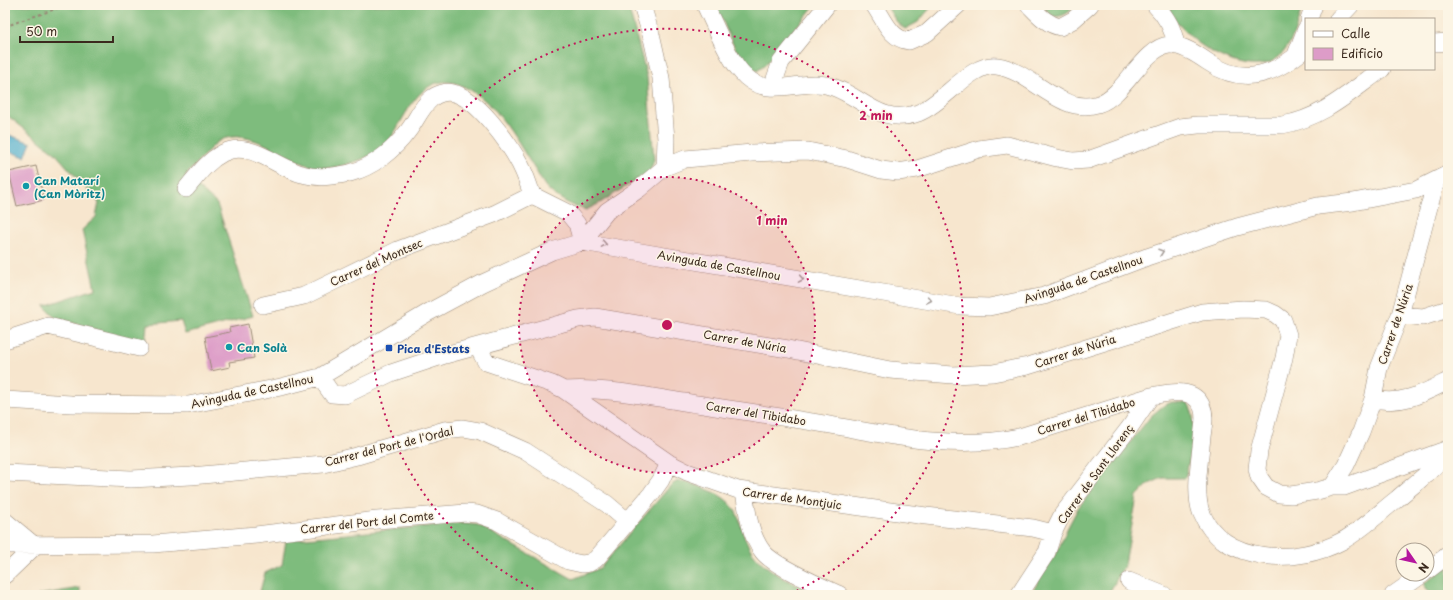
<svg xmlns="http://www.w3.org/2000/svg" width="1453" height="600" viewBox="0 0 1453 600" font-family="'Playpen Sans',sans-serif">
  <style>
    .forest { fill: #7ebc7d; stroke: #5c734e }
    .water { fill: #4faece; stroke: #456c76 }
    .building { fill: #dd9cc8 }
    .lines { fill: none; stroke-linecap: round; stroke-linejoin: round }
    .minor-casing { stroke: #998876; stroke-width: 18 }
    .path { stroke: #998876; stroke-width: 2; stroke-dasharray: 3 3; stroke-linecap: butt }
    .minor { stroke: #fff; stroke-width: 17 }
    .oneway { stroke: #a79f9a }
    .ring { fill: none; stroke: #c2185b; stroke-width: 2; stroke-dasharray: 2 4 }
    .culture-dot { fill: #0f9aa8; stroke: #fcf5e5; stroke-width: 1.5 }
    .transit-dot { fill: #1a4fb4; stroke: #fcf5e5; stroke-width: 1.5 }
    .labels { text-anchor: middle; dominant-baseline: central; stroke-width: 3; stroke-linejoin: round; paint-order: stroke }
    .culture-label { font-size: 11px; font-weight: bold; fill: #0d838f; stroke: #fcf5e5; text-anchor: start }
    .street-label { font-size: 11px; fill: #3b2a1e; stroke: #fcf5e5 }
    .transit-label { font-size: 11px; font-weight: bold; fill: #164399; stroke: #fcf5e5; text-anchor: start }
    .centre { fill: #c2185b; stroke: #fcf5e5; stroke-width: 2 }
    .ring-label { font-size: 12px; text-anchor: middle; font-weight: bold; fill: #c2185b; stroke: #fcf5e5; stroke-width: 3; stroke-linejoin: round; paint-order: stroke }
  </style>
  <rect width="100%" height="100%" fill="#fcf5e5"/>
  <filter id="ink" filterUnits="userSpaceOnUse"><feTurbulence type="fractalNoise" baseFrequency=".025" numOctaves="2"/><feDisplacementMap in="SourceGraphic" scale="8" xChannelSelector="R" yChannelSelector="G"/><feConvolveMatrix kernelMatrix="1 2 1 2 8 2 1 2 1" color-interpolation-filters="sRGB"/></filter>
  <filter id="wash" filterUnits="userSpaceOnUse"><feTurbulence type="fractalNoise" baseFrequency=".012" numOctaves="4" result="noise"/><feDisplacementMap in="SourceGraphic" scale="16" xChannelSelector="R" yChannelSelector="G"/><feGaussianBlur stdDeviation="0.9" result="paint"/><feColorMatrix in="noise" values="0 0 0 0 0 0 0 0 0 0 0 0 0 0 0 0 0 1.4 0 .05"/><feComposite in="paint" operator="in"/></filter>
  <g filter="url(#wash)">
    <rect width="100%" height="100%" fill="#f7e6ce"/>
    <!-- forest -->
    <path class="forest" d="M5 5H628L647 77 654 160 650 171 600 203 586 210C573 206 562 201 551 192 544 187 539 175 534 168 515 138 494 97 458 84 419 71 405 120 388 142 380 152 362 160 351 163 341 166 329 169 318 168 289 163 249 124 219 141 210 147 194 167 185 176L217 204 253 316 185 334 181 321 147 324 145 344 56 318 44 306 95 289 82 230 96 217 99 203 55 153 8 116 5 117Z
      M716 5H815L765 65 757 71C734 59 727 28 716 5Z
      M886 5H933L918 22 905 29 896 21Z
      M1043 5H1076C1069 13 1062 18 1051 16Z
      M1166 5H1302C1299 20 1294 38 1285 50 1262 83 1209 55 1188 34 1179 26 1172 15 1166 5Z
      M1172 402 1188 403C1200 421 1190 458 1185 478H1162L1149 484 1137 496 1125 564 1108 595H1030L1059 548 1067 529 1078 508 1151 416 1163 406Z
      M678 481C687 481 695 485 704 488 752 506 732 530 757 558 773 575 797 585 817 595H259L265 573 282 565 286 540 460 523 478 525 573 579 600 568 671 485Z
      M1448 565V595H1430L1424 584Z
      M80 588V595H38Z"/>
    <!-- water -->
    <path class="water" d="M9 135 31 143 25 157 5 150Z"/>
    <g id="blocks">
      <!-- building -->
      <path class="building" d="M36 166 44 200 17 206 9 172Z
        M248 324 254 358 229 362 230 367 211 371 205 337 230 332 229 328Z"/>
    </g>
  </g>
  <g filter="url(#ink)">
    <use href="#blocks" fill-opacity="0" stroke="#998876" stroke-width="1"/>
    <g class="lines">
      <defs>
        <path id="minor" d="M642 5 652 38 661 78 666 139 665 167
          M705 5C716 27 728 60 746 77 771 100 805 76 833 87 864 98 881 126 918 113 944 103 971 62 997 66 1032 71 1060 116 1098 104 1125 96 1142 48 1169 45 1182 44 1198 55 1208 62 1244 87 1276 74 1306 48
          M874 5C884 19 890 39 909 41L927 33 958 5
          M1029 5C1038 14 1046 24 1060 27L1073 20 1090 5
          M1155 5C1167 17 1174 30 1176 46
          M1309 19 1314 5
          M1338 19 1351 5
          M1434 43 1448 42
          M1295 57 1306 29
          M772 87 781 62 827 5
          M186 189C197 176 207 161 223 153 249 139 278 168 302 174 318 179 335 176 350 173 373 167 394 150 408 131 416 121 421 107 431 99 436 94 446 91 453 93 477 98 509 143 520 164 525 174 529 185 532 195L568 213 577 224 582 242
          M582 242 607 211 639 189 665 167 685 159 752 153 808 151 847 159 881 170 898 172 917 169 979 149 1007 145 1057 158 1073 161 1088 160 1180 127 1198 125H1282C1323 118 1350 92 1382 69
          M263 305 304 296 398 250 494 214 532 195
          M1400 315 1423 317 1448 309
          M5 340 48 326 139 348
          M485 345 481 353 486 362 552 384 564 390 669 463 687 472 738 490 926 516 1033 528 1053 533
          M320 377 332 394 345 395 391 373 445 355 578 319 595 317 788 349 890 370 953 375 993 373 1028 366 1202 312 1243 309 1266 310 1275 314 1283 320 1288 335 1284 358 1259 451 1257 469 1259 477 1266 487 1279 494 1291 495 1317 491 1332 487 1346 465 1361 432 1373 399 1379 368 1400 315 1436 181
          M564 390C604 387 644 396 684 402 734 410 785 417 836 426 898 437 956 450 1019 437L1151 396C1167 393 1194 386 1202 407 1206 416 1203 427 1202 437 1200 458 1194 492 1201 512 1222 565 1298 565 1342 541 1362 530 1379 513 1397 499 1414 484 1434 470 1448 452
          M1373 399C1403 405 1422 394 1448 381
          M5 400 71 404 188 405 281 387 320 377 429 312 483 283 552 251 582 242 960 306 989 307 1044 296 1147 257 1237 227 1318 206 1353 202 1416 190 1448 174
          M5 473 131 479 191 476 323 464 357 456 445 430 463 428 480 431 525 451 607 504 627 521
          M1332 487H1344L1448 449
          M744 491C747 511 750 536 763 552 775 567 821 586 840 595
          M5 521 35 546 5 575
          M5 545 153 544 256 535 377 520 466 513 477 514 497 521 568 561 582 564 589 563 596 559 651 494 661 480 669 463
          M1427 571 1448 555
          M1129 581 1164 595
          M1019 595 1047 552 1053 533 1062 515 1130 427 1151 396
          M1393 595 1423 574"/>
      </defs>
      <!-- minor casing -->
      <use href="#minor" class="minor-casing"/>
      <!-- path -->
      <path class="path" d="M5 27C25 18 45 14 65 5"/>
      <!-- minor -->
      <use href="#minor" class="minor"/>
    </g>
    <!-- one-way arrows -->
    <defs><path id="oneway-chevron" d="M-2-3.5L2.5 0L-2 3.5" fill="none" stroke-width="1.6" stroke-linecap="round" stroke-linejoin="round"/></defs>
    <g class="oneway">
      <use href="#oneway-chevron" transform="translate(604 244) rotate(10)"/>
      <use href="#oneway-chevron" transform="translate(1161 252) rotate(-19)"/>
      <use href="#oneway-chevron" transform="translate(801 279) rotate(10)"/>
      <use href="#oneway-chevron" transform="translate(929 300) rotate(10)"/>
    </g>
  </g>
  <!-- distance rings -->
  <circle cx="667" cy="325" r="148" fill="#c2185b" fill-opacity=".12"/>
  <g class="ring">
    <circle cx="667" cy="325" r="148"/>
    <path d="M544 594A296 296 0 1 1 790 594"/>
  </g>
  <!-- markers -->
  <g class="culture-dot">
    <circle cx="26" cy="186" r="4"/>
    <circle cx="229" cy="347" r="4"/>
  </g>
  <rect class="transit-dot" x="385" y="344" width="8" height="8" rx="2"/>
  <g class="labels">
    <!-- culture labels -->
    <g class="culture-label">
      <text x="34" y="180">Can Matarí<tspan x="34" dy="13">(Can Mòritz)</tspan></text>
      <text x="237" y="347">Can Solà</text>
    </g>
    <!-- street labels -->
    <g class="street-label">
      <text transform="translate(376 262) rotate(-24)">Carrer del Montsec</text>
      <text transform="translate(719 265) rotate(10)">Avinguda de Castellnou</text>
      <text transform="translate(1083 279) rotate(-19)">Avinguda de Castellnou</text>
      <text transform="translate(1395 324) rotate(-71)">Carrer de Núria</text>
      <text transform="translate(745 341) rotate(10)">Carrer de Núria</text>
      <text transform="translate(1075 351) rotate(-18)">Carrer de Núria</text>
      <text transform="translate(252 391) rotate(-12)">Avinguda de Castellnou</text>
      <text transform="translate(756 413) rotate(9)">Carrer del Tibidabo</text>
      <text transform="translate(1086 416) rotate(-17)">Carrer del Tibidabo</text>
      <text transform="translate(389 446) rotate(-14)">Carrer del Port de l'Ordal</text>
      <text transform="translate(1095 474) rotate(-54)">Carrer de Sant Llorenç</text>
      <text transform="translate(792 498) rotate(8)">Carrer de Montjuic</text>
      <text transform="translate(367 522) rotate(-6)">Carrer del Port del Comte</text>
    </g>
    <!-- transit labels -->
    <g class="transit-label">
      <text x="397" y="348">Pica d'Estats</text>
    </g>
  </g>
  <circle cx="667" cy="325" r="6" class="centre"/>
  <g class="ring-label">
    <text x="876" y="120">2 min</text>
    <text x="772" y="225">1 min</text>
  </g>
  <!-- margin -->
  <rect width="1453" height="600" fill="none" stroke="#fcf5e5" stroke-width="20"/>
  <!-- legend -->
  <rect x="1305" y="18" width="130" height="52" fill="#fcf5e5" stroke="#afa495"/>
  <rect x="1313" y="31" width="20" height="6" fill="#ffffff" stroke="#afa495"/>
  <text x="1341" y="38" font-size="12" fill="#3b2a1e">Calle</text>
  <rect x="1313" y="48" width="20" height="12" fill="#dd9cc8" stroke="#afa495"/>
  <text x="1341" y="58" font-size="12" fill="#3b2a1e">Edificio</text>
  <!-- north arrow -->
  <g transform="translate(1415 562) rotate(124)"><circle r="19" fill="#fcf5e5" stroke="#afa495"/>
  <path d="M0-3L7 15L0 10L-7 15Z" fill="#b5179e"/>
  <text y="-6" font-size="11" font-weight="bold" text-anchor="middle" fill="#3b2a1e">N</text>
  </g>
  <!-- scale -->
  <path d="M20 36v6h93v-6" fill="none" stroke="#3b2a1e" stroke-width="2"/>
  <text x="26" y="36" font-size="12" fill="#3b2a1e" stroke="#fcf5e5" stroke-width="3" paint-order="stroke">50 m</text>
</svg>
